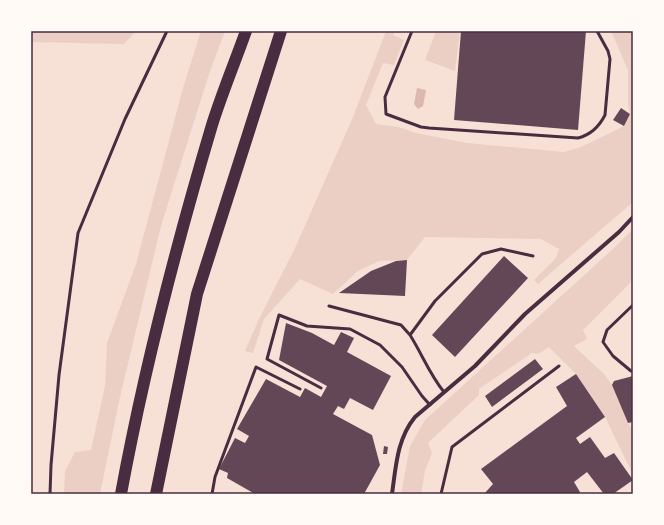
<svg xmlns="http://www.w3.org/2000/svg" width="664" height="525" viewBox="0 0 664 525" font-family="Raleway,sans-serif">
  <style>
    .green { fill: #ebcfc5 }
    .water { fill: #dcb8b0 }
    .building { fill: #644757 }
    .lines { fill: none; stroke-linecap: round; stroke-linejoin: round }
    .service { stroke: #4a2c40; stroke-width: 3 }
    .minor { stroke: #4a2c40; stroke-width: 4 }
    .motorway { stroke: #4a2c40; stroke-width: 12 }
    .neatline { fill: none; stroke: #4a2c40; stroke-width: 1.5 }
  </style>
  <rect width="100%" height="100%" fill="#f7e1d7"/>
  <!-- green -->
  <path class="green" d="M31 31H136L124 44 31 42Z
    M201 31H225L209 74 161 226 120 397 100 494H64L65 471 75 452 91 450 105 386 107 343 136 264 183 88Z
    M386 31H395L393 35 404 40 394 65 383 63 366 105 376 124 399 127 416 133 467 143 564 152 581 147 610 133 624 126 630 114 628 105V70L611 31H633V202L538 284 534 280 556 258 559 249 541 239 425 237 407 260 379 261 358 271 333 294 300 279 264 319 253 353 245 351 259 319 295 248 353 117Z
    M436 31H460L455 71 425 60Z
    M633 229V280L583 330 587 339 574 346 604 374 612 385 628 423 633 431V475L605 417 576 374 549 347 538 354 532 353 479 389V395L428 443 432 453 425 471 421 494H401L410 446 425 420 615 247Z"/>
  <!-- water -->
  <path class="water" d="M417 88 426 90 423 106 418 109 414 104Z"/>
  <!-- building -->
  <path class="building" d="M461 31H586L578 130 454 120Z
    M621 108 630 114 624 126 613 120Z
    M504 256 528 278 455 357 432 335Z
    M407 260 405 296 339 293 371 271 396 261Z
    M286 323 312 333 334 345 341 332 354 338 347 352 391 376 373 410 350 398 344 409 338 406 333 414 372 435 380 465 364 494H255L227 478 228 473 219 469 235 438 245 443 249 436 237 429 266 379 300 397 305 388 321 397 327 386 279 360Z
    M535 359 543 369 492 407 485 396Z
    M576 374 605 417 576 438 580 444 590 437 605 458 614 453 633 480 613 494H604L587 472 574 482 580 492 578 494H484L493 484 481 469 567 406 556 387Z
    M633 376V422L628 423 612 385 614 381Z
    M384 446 388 447 387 454H383Z"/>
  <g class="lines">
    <!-- service -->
    <path class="service" d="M412 31 385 97 386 114 421 127 429 128 578 138C590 135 599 127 605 115L610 59 608 51 597 31
      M329 306 401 325 410 335
      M631 371 613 356 603 342 607 330 633 305
      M321 388 267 359 279 315 307 326 350 329 380 345 402 367 422 396 430 405
      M444 392C430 375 422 354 410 335L435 301 482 254 501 249 533 256
      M50 494 51 465 59 375 78 233 125 119 167 31
      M212 494 215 477 256 367 300 389
      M441 494 452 447 559 366"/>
    <!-- minor -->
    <path class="minor" d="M392 494C396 466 397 439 415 417L475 366 525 314 619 232 633 217"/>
    <!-- motorway -->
    <path class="motorway" d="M121 494C144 369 176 246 212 125 222 93 235 62 246 31
      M156 494 197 294 281 31"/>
  </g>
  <!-- border -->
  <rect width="664" height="525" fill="none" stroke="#fffaf5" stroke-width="64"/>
  <rect x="32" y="32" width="600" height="461" class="neatline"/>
</svg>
